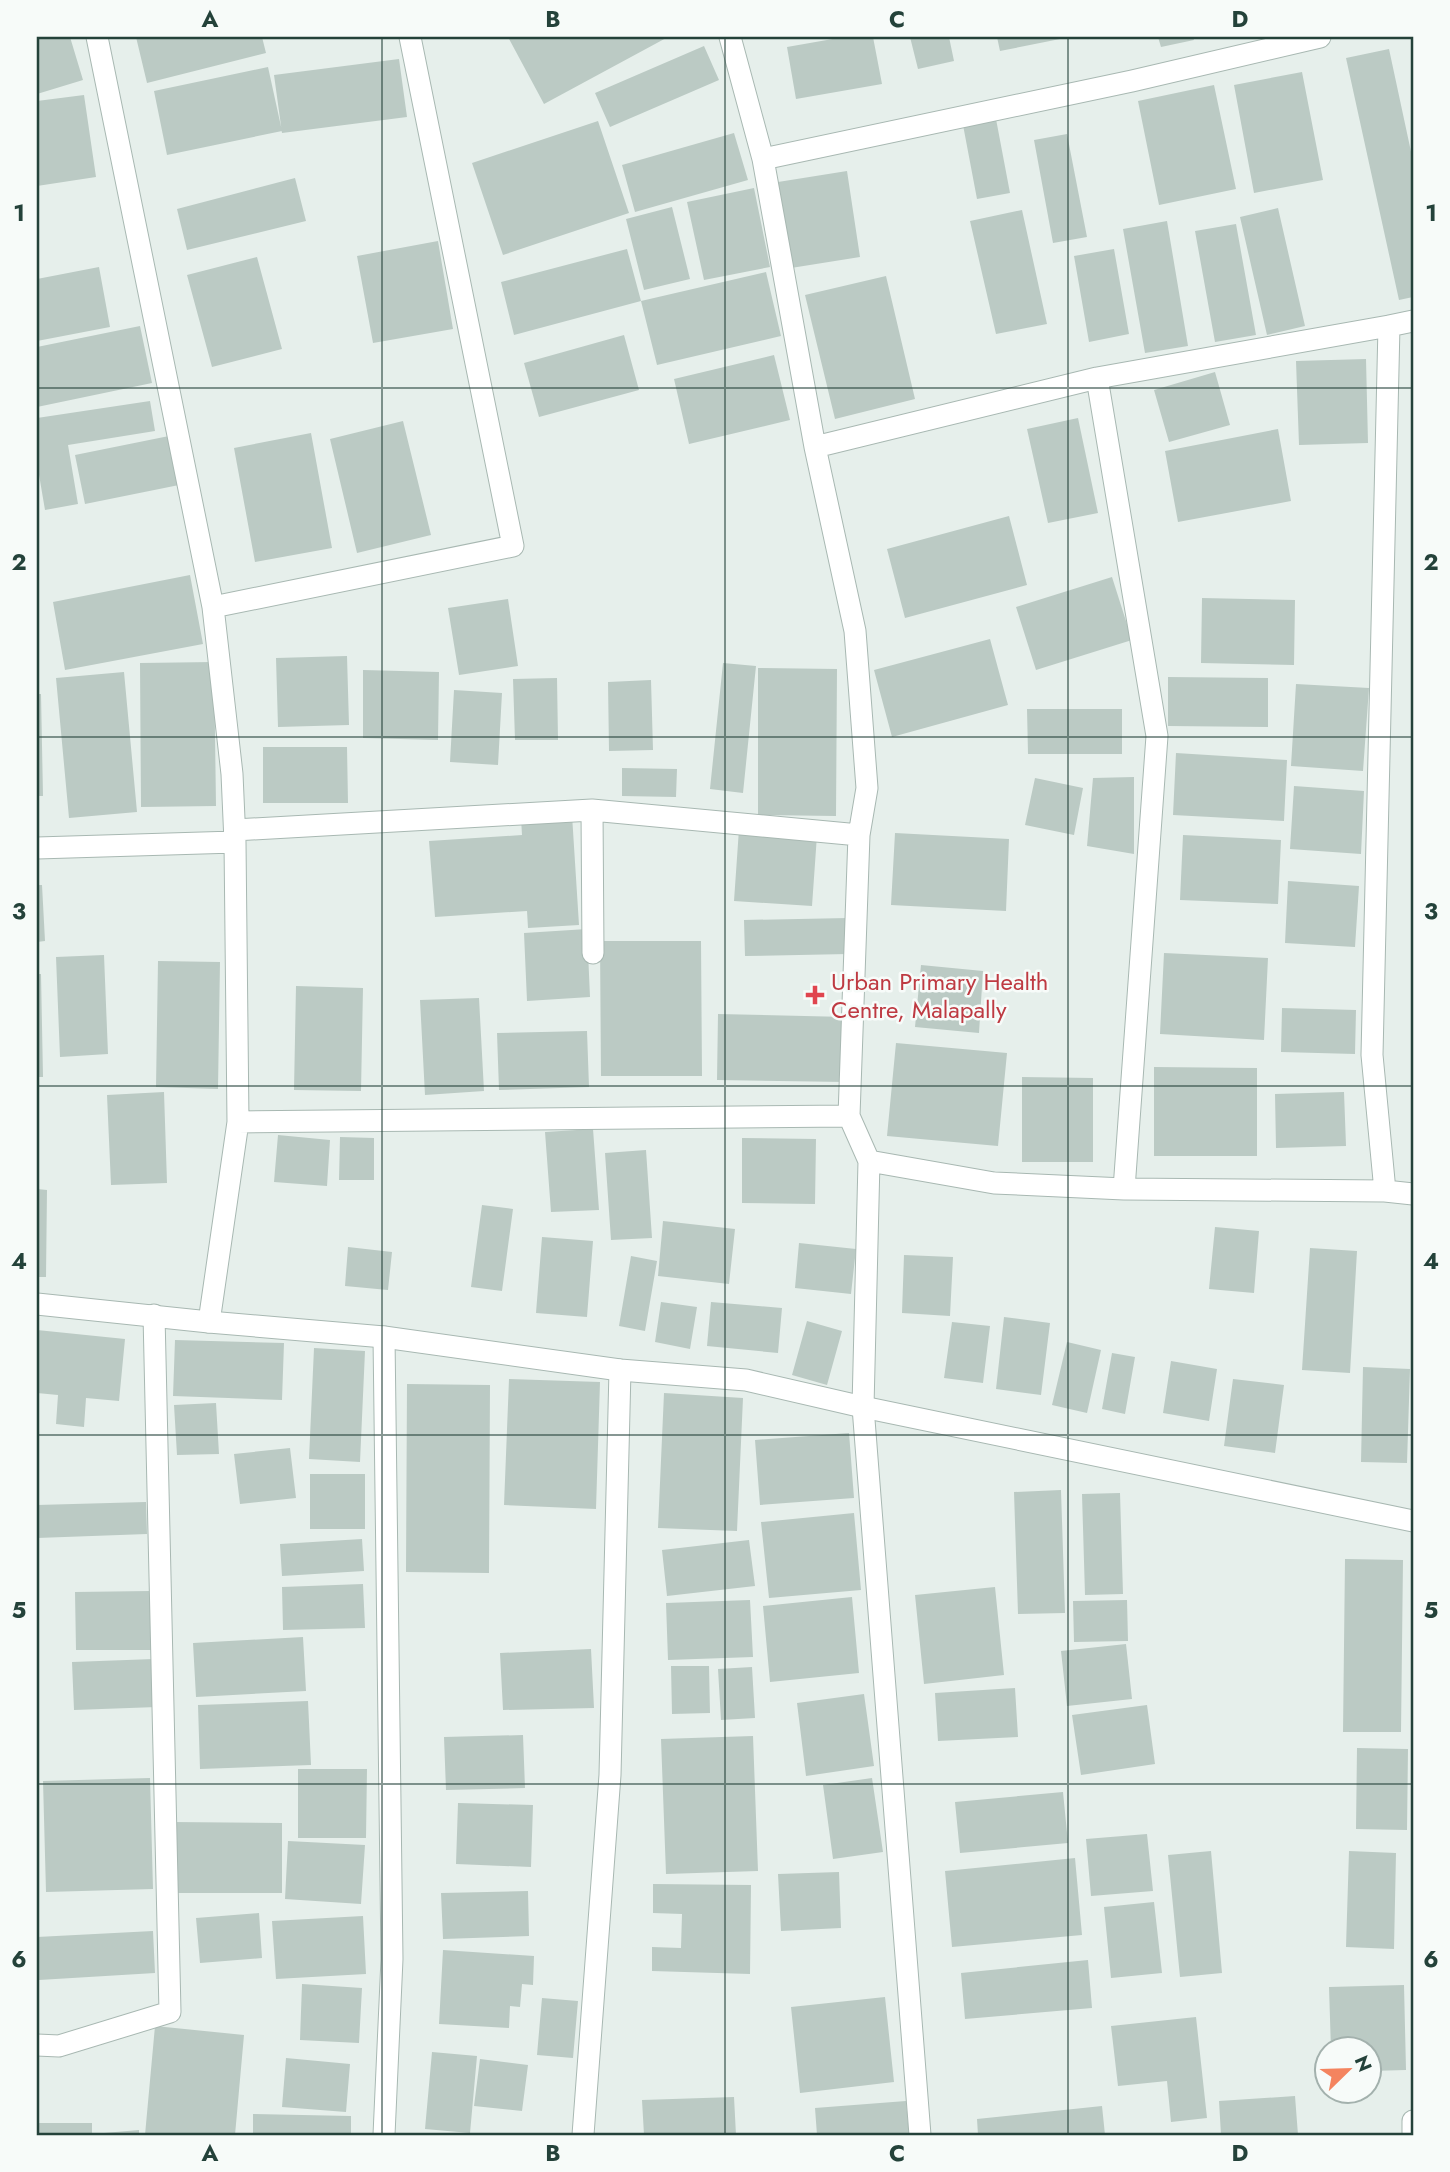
<svg xmlns="http://www.w3.org/2000/svg" width="1450" height="2172" viewBox="0 0 1450 2172" font-family="Jost,sans-serif">
  <style>
    .building { fill: #bbcac4 }
    .lines { fill: none; stroke-linecap: round; stroke-linejoin: round }
    .minor-casing { stroke: #a8b8b2; stroke-width: 23 }
    .tertiary-casing { stroke: #a8b8b2; stroke-width: 23 }
    .minor { stroke: #fff; stroke-width: 21 }
    .tertiary { stroke: #fff; stroke-width: 21 }
    .grid { fill: none; stroke: #24423a; stroke-width: 2; stroke-opacity: 0.55 }
    .health-dot { fill: #e0444e; stroke: #f7fbf9; stroke-width: 2.5 }
    .labels { text-anchor: middle; dominant-baseline: central; stroke-width: 5; stroke-linejoin: round; paint-order: stroke }
    .health-label { font-size: 24px; fill: #be3a42; stroke: #f7fbf9; text-anchor: start }
    .neatline { fill: none; stroke: #24423a; stroke-width: 2.5 }
    .grid-label { font-size: 23px; text-anchor: middle; font-weight: bold; fill: #24423a }
  </style>
  <rect width="100%" height="100%" fill="#e6efeb"/>
  <!-- building -->
  <path class="building" d="M37 37H70L83 80 37 94Z
    M136 37H262L266 53 147 83Z
    M508 37H668L544 104Z
    M844 37H873L882 84 796 99 787 47Z
    M910 37H949L954 61 918 69Z
    M997 37H1059L1060 39 1000 51Z
    M1158 37H1193L1194 40 1161 47Z
    M704 46 719 80 610 127 595 93Z
    M1389 49 1413 161V297L1399 300 1346 58Z
    M399 59 407 117 282 133 274 75Z
    M268 67 282 131 167 155 154 91Z
    M1302 72 1323 180 1254 193 1234 85Z
    M1214 85 1236 189 1159 205 1138 101Z
    M84 95 96 177 37 186V101Z
    M996 119 1010 193 977 199 963 125Z
    M598 121 629 213 503 255 472 163Z
    M734 133 748 180 635 212 622 165Z
    M1067 134 1087 237 1053 243 1034 140Z
    M847 171 860 257 791 268 778 182Z
    M295 178 306 221 187 250 177 209Z
    M754 188 770 267 704 280 687 202Z
    M672 207 690 279 644 290 626 219Z
    M1278 208 1305 326 1267 335 1240 217Z
    M1022 210 1047 324 996 334 970 221Z
    M1167 221 1188 346 1145 353 1123 229Z
    M1236 224 1256 335 1215 342 1195 231Z
    M438 241 453 329 373 343 357 256Z
    M627 249 641 301 766 272 781 336 657 365 641 301 514 335 501 282Z
    M1114 249 1129 334 1089 342 1074 256Z
    M257 257 282 349 212 367 187 275Z
    M99 267 110 327 37 341V279Z
    M886 276 915 399 835 419 805 295Z
    M140 326 152 383 37 407V347Z
    M624 335 639 390 539 417 524 363Z
    M774 355 790 420 689 444 674 379Z
    M1366 359 1368 443 1299 445 1296 361Z
    M1215 372 1230 425 1169 442 1154 390Z
    M150 401 155 431 68 445 78 504 45 510 37 463V418Z
    M1078 418 1098 513 1048 523 1027 429Z
    M403 421 431 535 357 553 330 439Z
    M1278 429 1291 501 1178 522 1165 451Z
    M311 433 332 548 255 562 234 448Z
    M169 436 179 485 85 504 75 455Z
    M1009 516 1027 585 905 618 887 549Z
    M190 575 203 644 65 670 53 602Z
    M1112 577 1132 640 1036 670 1016 607Z
    M1202 598 1295 600 1294 665 1201 663Z
    M508 599 518 666 459 675 448 608Z
    M990 639 1008 705 892 737 874 670Z
    M347 656 349 725 278 727 276 658Z
    M214 662 216 806 141 807 140 663Z
    M723 663 756 666 743 793 710 789Z
    M758 668 837 669 836 816 758 815Z
    M363 670 439 672 438 740 363 738Z
    M124 672 137 812 69 818 56 678Z
    M1168 677 1268 678V727L1168 726Z
    M557 678 558 740H515L513 679Z
    M651 680 653 750 609 751 608 682Z
    M1296 684 1369 688 1363 771 1291 766Z
    M454 690 502 693 498 765 450 762Z
    M37 694H41L43 796H37Z
    M1027 709H1122V754H1028Z
    M263 747H347L348 803H263Z
    M1176 753 1287 760 1284 821 1173 815Z
    M622 768 677 769 676 797 622 796Z
    M1134 777V854L1087 846 1093 778Z
    M1035 778 1083 788 1074 835 1025 825Z
    M1294 786 1364 791 1361 854 1290 849Z
    M572 815 579 925 528 928 527 911 435 917 429 841 522 835 521 818Z
    M739 829 817 835 812 906 734 901Z
    M895 833 1009 839 1006 911 891 905Z
    M1183 835 1281 840 1278 904 1180 900Z
    M1288 881 1359 886 1355 947 1285 943Z
    M37 885H42L45 941 37 942Z
    M848 918V954L745 956 744 920Z
    M587 929 590 997 527 1001 524 933Z
    M600 941H701L702 1076H601Z
    M1164 953 1268 958 1264 1040 1160 1034Z
    M104 955 108 1054 60 1057 56 957Z
    M158 961 220 962 218 1089 156 1087Z
    M921 965 983 971 979 1033 915 1027Z
    M37 974H41L43 1077H37Z
    M296 986 363 988 361 1091 294 1090Z
    M479 998 484 1091 425 1095 420 1000Z
    M1282 1008 1356 1010 1355 1054 1281 1052Z
    M718 1014 847 1017 846 1082 717 1080Z
    M587 1031 589 1087 499 1090 497 1033Z
    M896 1043 1007 1053 998 1146 887 1136Z
    M1154 1067 1257 1068V1156H1154Z
    M1022 1077 1093 1078V1162H1022Z
    M164 1092 167 1183 111 1185 107 1095Z
    M1344 1092 1346 1146 1276 1148 1275 1094Z
    M593 1129 599 1210 551 1212 545 1132Z
    M278 1135 330 1140 327 1186 274 1182Z
    M340 1137 374 1138V1180H339Z
    M742 1138 816 1139 815 1204 742 1203Z
    M646 1150 652 1238 611 1240 605 1153Z
    M37 1189 47 1190 46 1277H37Z
    M482 1205 513 1209 502 1291 471 1287Z
    M663 1221 735 1229 729 1284 658 1276Z
    M1215 1227 1259 1231 1254 1293 1209 1289Z
    M542 1237 593 1241 587 1317 536 1313Z
    M799 1243 856 1249 851 1294 795 1288Z
    M348 1247 392 1252 388 1290 345 1286Z
    M1310 1248 1357 1251 1350 1373 1302 1370Z
    M904 1255 953 1257 950 1316 902 1313Z
    M631 1256 657 1261 645 1331 619 1326Z
    M661 1302 697 1307 690 1349 655 1342Z
    M711 1302 782 1308 778 1353 707 1346Z
    M1004 1317 1050 1323 1041 1395 996 1389Z
    M807 1321 842 1331 827 1385 792 1375Z
    M952 1322 990 1326 983 1383 944 1378Z
    M37 1330 125 1339 119 1401 86 1398 84 1427 56 1424 58 1395 37 1393Z
    M175 1340 284 1343 282 1400 173 1396Z
    M1067 1342 1101 1350 1087 1413 1052 1405Z
    M314 1348 365 1351 360 1462 309 1459Z
    M1112 1353 1135 1357 1125 1414 1102 1409Z
    M1171 1361 1217 1369 1209 1421 1163 1413Z
    M1363 1367 1410 1369 1407 1463 1361 1462Z
    M509 1379 600 1382 596 1509 504 1505Z
    M1233 1379 1284 1385 1275 1453 1224 1446Z
    M407 1384 490 1385 489 1573 406 1572Z
    M664 1393 743 1398 737 1531 658 1528Z
    M216 1403 219 1454 177 1455 174 1405Z
    M849 1433 854 1498 760 1505 755 1440Z
    M290 1448 296 1498 240 1504 234 1454Z
    M310 1474H365V1529H310Z
    M1061 1490 1065 1613 1018 1614 1014 1492Z
    M1120 1493 1123 1594 1085 1595 1082 1494Z
    M146 1502 147 1534 37 1538V1505Z
    M854 1513 861 1590 769 1598 761 1522Z
    M362 1539 364 1571 282 1576 280 1544Z
    M749 1540 755 1586 667 1596 662 1550Z
    M1345 1559 1403 1560 1401 1732H1343Z
    M363 1584 365 1628 283 1630 282 1587Z
    M995 1587 1004 1675 924 1684 915 1595Z
    M150 1591 151 1650H76L75 1592Z
    M852 1597 859 1673 770 1682 763 1606Z
    M750 1600 753 1657 668 1660 666 1603Z
    M1127 1600 1128 1641 1074 1642 1073 1601Z
    M303 1637 306 1691 196 1697 193 1643Z
    M1126 1644 1132 1699 1067 1706 1061 1651Z
    M591 1649 594 1708 503 1710 500 1653Z
    M154 1659 157 1707 74 1710 72 1662Z
    M671 1666H709L710 1713 672 1714Z
    M752 1667 755 1718 721 1720 718 1669Z
    M1015 1688 1018 1737 938 1741 935 1693Z
    M864 1694 874 1766 806 1776 797 1703Z
    M308 1701 311 1765 200 1769 198 1705Z
    M1147 1705 1155 1764 1081 1775 1072 1715Z
    M523 1735 525 1788 446 1790 444 1737Z
    M753 1736 758 1871 666 1874 661 1739Z
    M1357 1748 1408 1749 1407 1830 1356 1829Z
    M298 1769H367L366 1838H298Z
    M150 1778 153 1889 46 1892 43 1781Z
    M872 1778 883 1852 833 1859 823 1785Z
    M1063 1792 1068 1843 960 1853 955 1802Z
    M458 1803 533 1805 531 1867 456 1864Z
    M171 1822 282 1823V1893H171Z
    M1147 1834 1153 1891 1091 1896 1086 1839Z
    M288 1841 365 1845 361 1904 285 1899Z
    M1211 1851 1222 1973 1180 1977 1168 1855Z
    M1349 1851 1396 1853 1394 1949 1346 1947Z
    M1075 1858 1082 1935 952 1947 945 1871Z
    M839 1872 841 1928 781 1931 778 1874Z
    M653 1884 751 1885 750 1974 652 1971V1947L681 1948 682 1914 653 1913Z
    M528 1891 529 1936 443 1939 441 1893Z
    M1154 1902 1162 1973 1111 1978 1104 1907Z
    M259 1913 262 1958 200 1963 196 1918Z
    M363 1916 366 1974 276 1979 272 1921Z
    M153 1931 155 1973 39 1980 37 1937Z
    M443 1950 534 1956 533 1985 522 1984 520 2007 510 2006 509 2028 439 2024Z
    M1088 1960 1092 2008 965 2019 961 1973Z
    M302 1984 362 1988 359 2043 300 2040Z
    M1404 1985 1406 2070 1370 2071V2050H1331L1329 1987Z
    M885 1997 894 2082 800 2093 791 2007Z
    M542 1998 578 2001 573 2058 537 2055Z
    M1196 2017 1207 2118 1171 2122 1167 2081 1118 2086 1111 2026Z
    M155 2026 244 2035 235 2135H145Z
    M432 2052 477 2056 470 2133 425 2129Z
    M286 2058 350 2064 346 2112 282 2107Z
    M480 2059 528 2065 522 2111 474 2106Z
    M1295 2096 1298 2135H1221L1219 2101Z
    M734 2097 736 2135H644L642 2100Z
    M906 2101 909 2135H817L815 2108Z
    M1102 2106 1105 2135H978L977 2119Z
    M253 2114 351 2116V2135H253Z
    M37 2123H92V2135H37Z
    M139 2130V2135H104V2133Z"/>
  <g class="lines">
    <defs>
      <path id="minor" d="M97 37 213 607 232 774 235 842 238 1122 209 1322
        M730 37 763 159 815 447 855 631 867 788 859 835 849 1116 869 1161
        M763 159 1132 81 1320 37
        M1097 378 1157 736 1124 1189
        M815 447 1097 378 1389 326
        M213 607 513 546 410 37
        M592 810 593 953
        M235 830 592 810 859 835
        M37 848 235 842
        M238 1122 849 1116
        M1385 1191 1372 1055 1389 326 1413 321
        M384 1337 392 1959 384 2135
        M37 2045 59 2046 170 2012 154 1315
        M583 2135 610 1775 620 1370
        M920 2135 863 1407 869 1161 994 1183 1124 1189 1385 1191 1413 1194
        M1413 2135V2121"/>
      <path id="tertiary" d="M37 1304 209 1322 384 1337 620 1370 746 1380 863 1407 1413 1521"/>
    </defs>
    <!-- minor casing -->
    <use href="#minor" class="minor-casing"/>
    <!-- tertiary casing -->
    <use href="#tertiary" class="tertiary-casing"/>
    <!-- minor -->
    <use href="#minor" class="minor"/>
    <!-- tertiary -->
    <use href="#tertiary" class="tertiary"/>
  </g>
  <!-- grid -->
  <path class="grid" d="M382 37V2135M725 37V2135M1068 37V2135M37 388H1413M37 737H1413M37 1086H1413M37 1435H1413M37 1784H1413"/>
  <!-- markers -->
  <path class="health-dot" d="M811.5 984.5h7v7h7v7h-7v7h-7v-7h-7v-7h7z"/>
  <g class="labels">
    <!-- health labels -->
    <g class="health-label">
      <text x="831" y="981">Urban Primary Health<tspan x="831" dy="28">Centre, Malapally</tspan></text>
    </g>
  </g>
  <!-- border -->
  <rect width="1450" height="2172" fill="none" stroke="#f7fbf9" stroke-width="77"/>
  <!-- north arrow -->
  <g transform="translate(1348 2070) rotate(67)"><circle r="33" fill="#f7fbf9" stroke="#a3b1ad" stroke-width="2"/>
  <path d="M0-5L12 26L0 18L-12 26Z" fill="#f4845f"/>
  <text y="-10" font-size="19" font-weight="bold" text-anchor="middle" fill="#24423a">N</text>
  </g>
  <rect x="38" y="38" width="1374" height="2096" class="neatline"/>
  <g class="grid-label">
    <text x="210" y="27">A</text>
    <text x="553" y="27">B</text>
    <text x="897" y="27">C</text>
    <text x="1240" y="27">D</text>
    <text x="19" y="221">1</text>
    <text x="1431" y="221">1</text>
    <text x="19" y="570">2</text>
    <text x="1431" y="570">2</text>
    <text x="19" y="919">3</text>
    <text x="1431" y="919">3</text>
    <text x="19" y="1269">4</text>
    <text x="1431" y="1269">4</text>
    <text x="19" y="1618">5</text>
    <text x="1431" y="1618">5</text>
    <text x="19" y="1967">6</text>
    <text x="1431" y="1967">6</text>
    <text x="210" y="2161">A</text>
    <text x="553" y="2161">B</text>
    <text x="897" y="2161">C</text>
    <text x="1240" y="2161">D</text>
  </g>
</svg>
